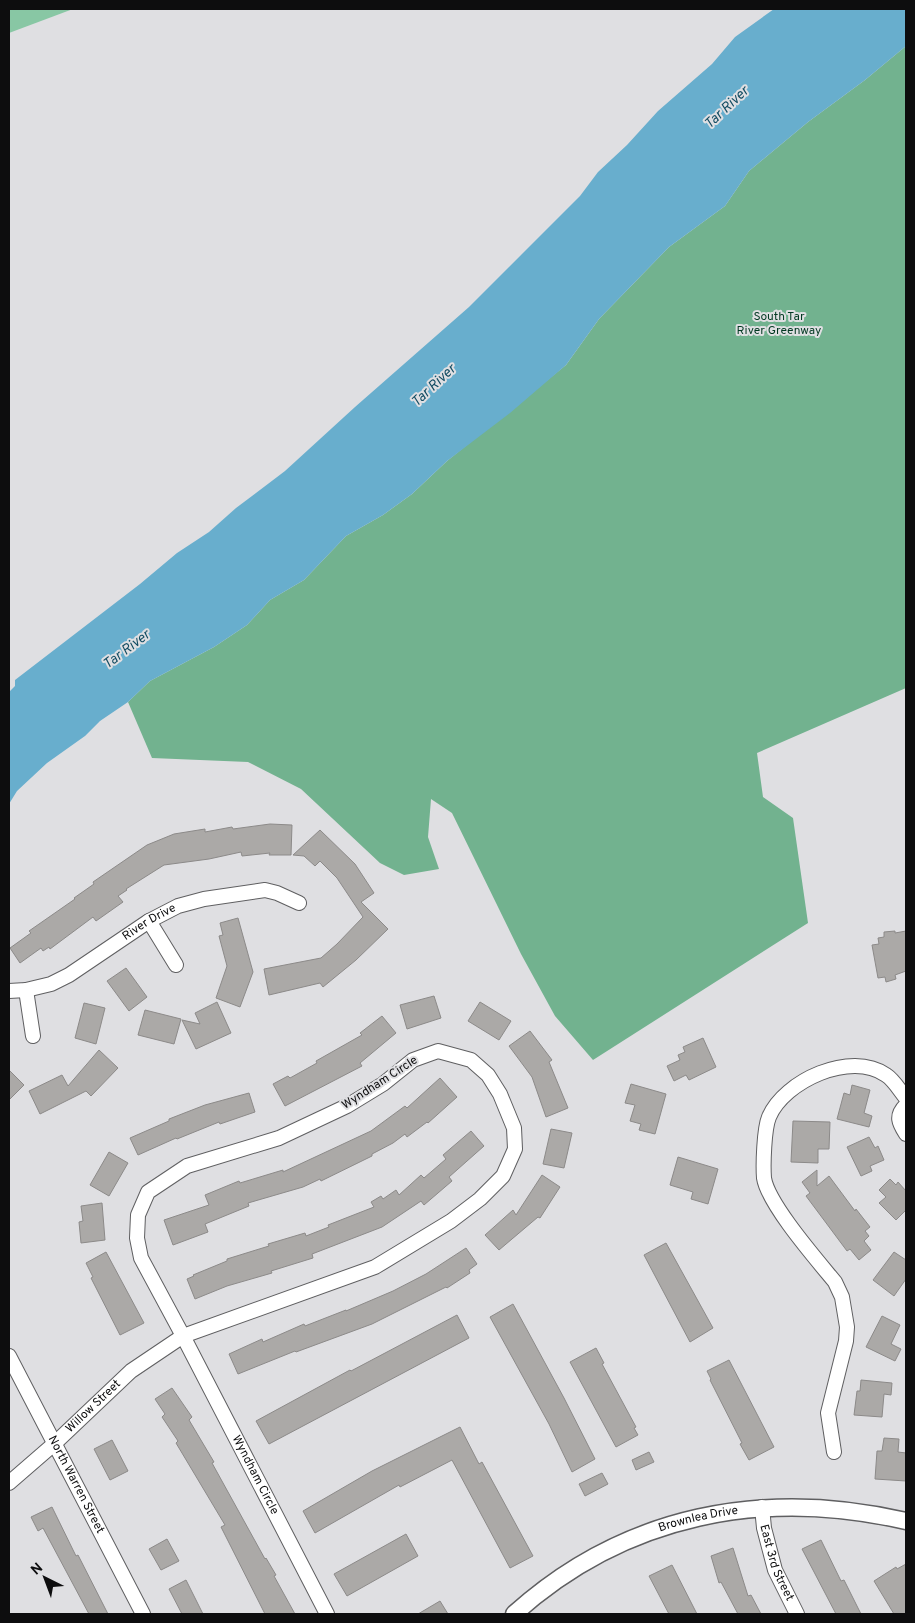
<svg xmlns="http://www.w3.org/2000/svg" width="915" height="1623" viewBox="0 0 915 1623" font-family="Overpass,sans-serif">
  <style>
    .green { fill: #88c7a4 }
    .forest { fill: #72b28f }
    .water { fill: #68aecd }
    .building { fill: #aba9a7; stroke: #8c8a89 }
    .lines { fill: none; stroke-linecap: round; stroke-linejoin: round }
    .minor-casing { stroke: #5f5f61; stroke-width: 16 }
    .tertiary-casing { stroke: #5f5f61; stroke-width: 19 }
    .minor { stroke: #fff; stroke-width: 14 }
    .tertiary { stroke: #fff; stroke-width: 16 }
    .labels { text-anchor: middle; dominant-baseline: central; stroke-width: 4; stroke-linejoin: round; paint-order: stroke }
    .park-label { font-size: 12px; fill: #013821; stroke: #dfdfe2 }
    .street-label { font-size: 12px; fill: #0d0d0e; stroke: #dfdfe2 }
    .water-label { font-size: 14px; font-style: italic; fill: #124c62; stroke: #dfdfe2 }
  </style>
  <rect width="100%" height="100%" fill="#dfdfe2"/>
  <!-- green -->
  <path class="green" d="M9 9H73L9 33Z"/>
  <!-- forest -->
  <path class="forest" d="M906 46V688L757 753 763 797 793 818 808 923 593 1060 555 1016 521 954 452 813 431 799 428 837 439 869 404 875 380 863 301 789 248 762 152 758 128 702 150 681 214 647 247 625 270 600 304 580 346 536 383 515 412 494 447 461 566 365 599 319 669 247 725 206 749 171 808 122 865 80Z"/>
  <!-- water -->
  <path class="water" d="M774 9H906V46L865 80 808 122 749 171 725 206 669 247 599 319 566 365 510 413 447 461 412 494 383 515 346 536 304 580 270 600 247 625 214 647 150 681 128 702 100 721 85 736 47 763 17 791 9 804V692L15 686V680L140 584 177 553 209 532 236 508 285 471 355 407 469 307 580 196 598 172 627 145 658 111 712 64 735 37Z"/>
  <!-- building -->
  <path class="building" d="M270 824 292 825 291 855H269L270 853 242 856 241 852 209 859 164 865 126 889 127 890 118 896 123 902 96 921 93 917 50 949 49 947 43 951 41 948 20 963 10 948 31 933 29 931 75 899 74 898 94 884 93 882 147 845 174 834 205 829V832L232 827 233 829Z
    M320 830 355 864 374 893 361 902 388 929 356 960 323 987 320 983 269 995 264 969 321 958 337 944 363 917 337 878 320 861 315 866 304 856 293 855Z
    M238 918 253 972 240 1007 216 998 227 966 219 936 223 935 220 923Z
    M895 931V933L906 931V971L895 975 896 979 886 982 885 977 878 978 872 945 879 944 878 938 884 937V932Z
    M126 968 147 997 129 1011 107 981Z
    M434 996 441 1018 407 1029 400 1005Z
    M217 1002 231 1033 196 1049 182 1020 200 1024 195 1013Z
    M480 1002 511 1021 499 1040 468 1021Z
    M84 1003 105 1008 96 1044 75 1038Z
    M145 1010 181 1019 174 1044 138 1035Z
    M382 1016 396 1033 360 1063 362 1066 285 1106 273 1084 288 1076 290 1078 317 1063 316 1061 362 1035 360 1033Z
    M530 1031 552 1060 549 1062 568 1108 546 1117 532 1077 509 1046Z
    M703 1038 716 1067 689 1080 686 1075 674 1081 667 1066 680 1060 678 1055 685 1052 683 1047Z
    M99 1050 118 1068 91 1096 86 1091 40 1114 29 1091 62 1075 68 1086Z
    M9 1070 24 1085 9 1100Z
    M440 1078 457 1097 428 1123 427 1122 407 1137 405 1134 393 1143 372 1154V1156L321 1181 320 1179 303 1187 248 1203 249 1206 205 1224 208 1232 173 1245 164 1220 209 1205 205 1195 239 1181 240 1183 283 1170V1172L371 1131 405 1106 407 1108Z
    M631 1084 666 1094 655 1134 639 1130 641 1124 630 1121 635 1105 625 1103Z
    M852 1085 870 1090 864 1113 872 1116 869 1127 837 1119 844 1093 850 1095Z
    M249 1093 255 1112 220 1124 219 1122 177 1139 176 1138 138 1155 130 1138 169 1121V1119L205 1105Z
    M793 1121 830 1122 829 1149H818V1163L791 1162Z
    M551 1129 572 1133 564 1168 543 1164Z
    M471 1131 484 1146 449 1177 452 1181 424 1205 421 1201 382 1227 312 1254 313 1258 271 1271 272 1273 227 1286 195 1299 187 1279 194 1276 193 1275 227 1261V1259L269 1246 268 1244 305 1233 306 1236 329 1227 328 1225 374 1207 371 1202 381 1196 383 1199 396 1190 399 1195 421 1175 424 1178 446 1159 443 1155Z
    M869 1137 875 1148 878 1146 884 1160 870 1166 872 1171 861 1176 847 1147Z
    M109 1152 128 1163 109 1196 90 1185Z
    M678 1157 718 1169 708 1204 691 1199 693 1192 670 1185Z
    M817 1170V1186L829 1176 855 1211 856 1209 870 1227 865 1231 869 1236 864 1241 871 1250 859 1260 850 1249 847 1251 806 1196 810 1193 802 1182Z
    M542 1175 560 1187 540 1218 538 1217 499 1250 485 1235 513 1210 516 1215Z
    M890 1179 896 1185 898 1182 906 1191V1210L896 1220 879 1203 886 1197 879 1190Z
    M102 1203 105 1240 81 1243 79 1222 83 1221 81 1206Z
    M666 1243 713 1328 690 1342 644 1255Z
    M466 1248 477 1264 469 1270 470 1273 447 1288 446 1287 372 1324 296 1352 295 1351 238 1374 229 1354 262 1339 263 1342 304 1324 305 1326 346 1310V1311L393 1291 426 1274Z
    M106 1252 144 1323 120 1335 91 1278 93 1277 86 1263Z
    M894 1252 906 1260V1279L894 1296 873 1280Z
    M513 1304 564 1398 595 1459 572 1472 549 1424 490 1317Z
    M457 1315 469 1338 269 1444 256 1421 350 1370 351 1371Z
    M882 1316 900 1325 891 1344 901 1349 895 1361 866 1347Z
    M596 1348 604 1363 602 1364 636 1427 634 1428 638 1435 616 1447 570 1362Z
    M729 1360 774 1447 749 1460 740 1444 742 1443 710 1380 711 1379 707 1371Z
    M861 1380 892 1383 891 1395 884 1394 882 1417 854 1415 857 1391H860Z
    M172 1388 192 1417 189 1420 214 1462 212 1463 265 1559 266 1558 276 1575 274 1576 295 1614H265L221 1527 225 1525 176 1443 178 1441 162 1417 165 1414 155 1399Z
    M460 1427 479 1464 482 1462 533 1556 510 1568 452 1460 400 1487 399 1485 315 1533 303 1511 372 1471Z
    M884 1438 899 1439 898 1452 906 1453V1481L875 1479 877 1451H882Z
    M112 1440 128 1471 110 1480 94 1449Z
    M649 1452 654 1462 636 1470 632 1460Z
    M602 1473 608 1484 585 1496 579 1484Z
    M52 1507 76 1556 78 1555 108 1614H89L43 1528 38 1531 31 1517Z
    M406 1534 418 1556 347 1596 334 1574Z
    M167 1539 179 1561 161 1570 149 1549Z
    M821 1540 841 1581 844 1580 861 1614H836L802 1549Z
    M733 1548 748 1596 751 1595 761 1614H738L721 1582 719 1583 711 1556Z
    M906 1564V1614H894L874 1581 896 1567 897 1569Z
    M672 1565 697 1614H669L649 1576Z
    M186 1580 203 1614H182L169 1589Z
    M440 1601 448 1614H418Z"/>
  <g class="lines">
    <defs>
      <g id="minor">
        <path d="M149 921 176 965"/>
        <path d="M26 990 33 1036"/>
        <path id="s1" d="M9 991 26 990 51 984 69 975 149 921 178 906 204 899 265 890 277 893 299 903"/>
        <path d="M438 1051 471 1060 488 1075 500 1094 514 1128 515 1149 503 1176 480 1199 451 1221 375 1267 183 1336 141 1258 137 1238 138 1215 148 1192 187 1166 279 1138 347 1106 383 1084 413 1060Z"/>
        <path d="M906 1105C895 1116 899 1123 906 1134"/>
        <path id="s2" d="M9 1356 143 1614"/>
        <path d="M834 1452 828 1413 846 1341 847 1327 842 1297 835 1282C817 1260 768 1204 764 1178 763 1165 764 1129 769 1117 784 1081 851 1050 886 1075 894 1080 900 1091 906 1098"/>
        <path id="s3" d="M9 1483 54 1444 131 1371 183 1336 327 1614"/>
        <path id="s4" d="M762 1507 764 1528 775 1570 797 1614"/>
      </g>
      <g id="tertiary">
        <path id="s5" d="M514 1614C625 1514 764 1488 906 1521"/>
      </g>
    </defs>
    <!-- minor casing -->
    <use href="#minor" class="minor-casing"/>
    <!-- tertiary casing -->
    <use href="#tertiary" class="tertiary-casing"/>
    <!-- minor -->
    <use href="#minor" class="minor"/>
    <!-- tertiary -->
    <use href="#tertiary" class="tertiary"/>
  </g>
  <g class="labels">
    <!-- park labels -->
    <g class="park-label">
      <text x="779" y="317">South Tar<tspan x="779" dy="14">River Greenway</tspan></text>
    </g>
    <!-- street labels -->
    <g class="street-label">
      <text stroke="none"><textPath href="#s1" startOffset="159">River Drive</textPath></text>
      <text transform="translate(380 1083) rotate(-33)">Wyndham Circle</text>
      <text stroke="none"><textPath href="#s3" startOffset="114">Willow Street</textPath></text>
      <text stroke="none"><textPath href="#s3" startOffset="385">Wyndham Circle</textPath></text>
      <text stroke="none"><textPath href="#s2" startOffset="145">North Warren Street</textPath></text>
      <text stroke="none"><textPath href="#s5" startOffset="210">Brownlea Drive</textPath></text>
      <text stroke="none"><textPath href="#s4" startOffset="58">East 3rd Street</textPath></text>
    </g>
    <!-- water labels -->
    <g class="water-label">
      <text transform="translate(727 108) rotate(-43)">Tar River</text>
      <text transform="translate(434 386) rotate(-43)">Tar River</text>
      <text transform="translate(127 650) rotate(-37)">Tar River</text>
    </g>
  </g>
  <!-- border -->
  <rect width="915" height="1623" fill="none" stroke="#0d0d0e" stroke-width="20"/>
  <!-- north arrow -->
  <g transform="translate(45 1578) rotate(318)" stroke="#dfdfe2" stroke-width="4" paint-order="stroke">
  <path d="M0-4L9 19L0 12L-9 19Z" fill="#0d0d0e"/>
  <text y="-8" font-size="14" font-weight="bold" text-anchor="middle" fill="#0d0d0e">N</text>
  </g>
</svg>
